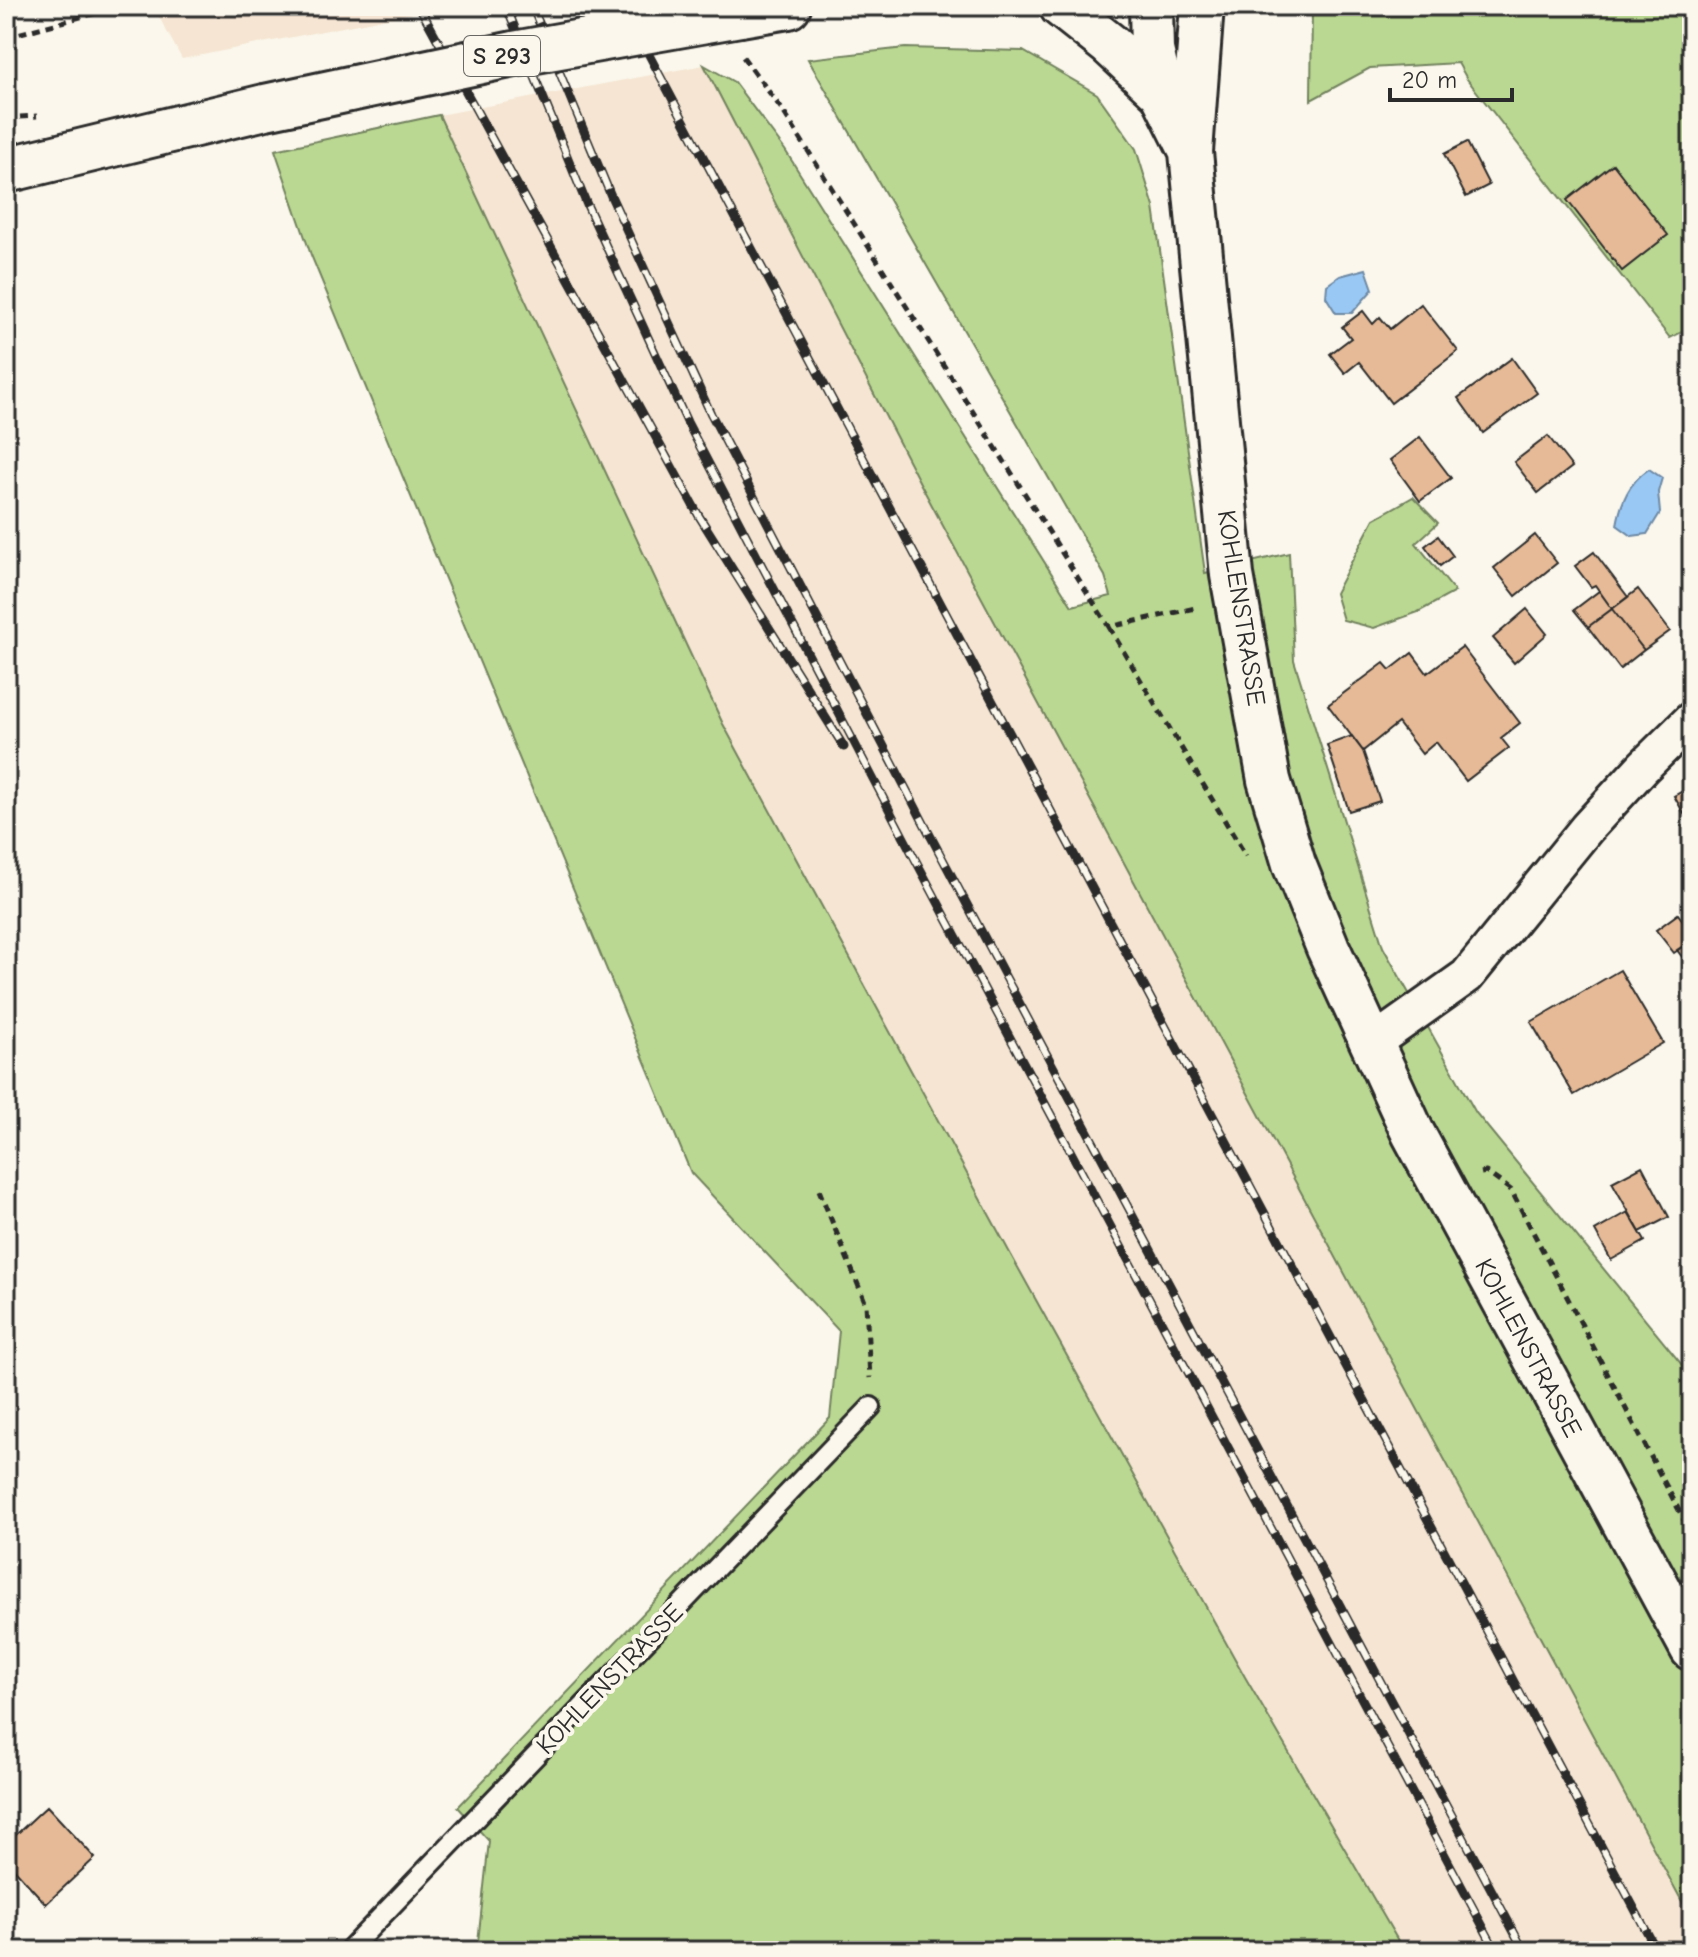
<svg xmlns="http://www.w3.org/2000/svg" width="1698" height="1957" viewBox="0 0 1698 1957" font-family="'Comic Neue',sans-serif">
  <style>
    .built { fill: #f5e5d2 }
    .green { fill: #bad891; stroke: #72825e; stroke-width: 2 }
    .water { fill: #99c8f5; stroke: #6d89a4; stroke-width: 2 }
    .building { fill: #e6ba96; stroke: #2b2b2b; stroke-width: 2 }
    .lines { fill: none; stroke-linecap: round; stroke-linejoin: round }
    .service-casing { stroke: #2b2b2b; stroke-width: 24 }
    .minor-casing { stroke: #2b2b2b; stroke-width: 40 }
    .tertiary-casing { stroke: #2b2b2b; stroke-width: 48 }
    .primary-casing { stroke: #2b2b2b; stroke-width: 50 }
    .path { stroke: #2b2b2b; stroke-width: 5; stroke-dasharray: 8 6; stroke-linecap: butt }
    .service { stroke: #fbf7ec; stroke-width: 18 }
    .minor { stroke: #fbf7ec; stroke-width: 34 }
    .tertiary { stroke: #fbf7ec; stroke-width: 42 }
    .primary { stroke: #fbf7ec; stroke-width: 44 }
    .rail-casing { stroke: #2b2b2b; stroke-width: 9 }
    .rail { stroke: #fbf7ec; stroke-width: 6; stroke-dasharray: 18; stroke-linecap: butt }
    .primary-bridge-casing { stroke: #2b2b2b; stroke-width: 50; stroke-linecap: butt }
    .primary-bridge { stroke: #fbf7ec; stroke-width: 44 }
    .labels { text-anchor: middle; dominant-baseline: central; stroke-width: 8; stroke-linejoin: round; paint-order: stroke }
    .shield { fill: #fbf7ec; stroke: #696865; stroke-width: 2 }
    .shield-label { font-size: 24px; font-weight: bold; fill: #2b2b2b }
    .street-label { font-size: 26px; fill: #2b2b2b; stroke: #fbf7ec }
  </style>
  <rect width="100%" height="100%" fill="#fbf7ec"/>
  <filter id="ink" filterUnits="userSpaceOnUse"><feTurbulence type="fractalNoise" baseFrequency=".0125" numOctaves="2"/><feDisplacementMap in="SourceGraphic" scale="16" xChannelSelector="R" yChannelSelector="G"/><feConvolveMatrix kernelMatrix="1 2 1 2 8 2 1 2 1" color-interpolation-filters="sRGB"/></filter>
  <g filter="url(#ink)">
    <!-- built -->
    <path class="built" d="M153 6H448L182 59Z
      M704 65 920 483 1692 1920V1951H1404L1245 1677 1011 1255 723 724 439 115Z"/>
    <!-- green -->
    <path class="green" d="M1312 6H1692V327L1670 338 1467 79 1458 63 1370 68 1311 100Z
      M905 48 1023 51 1097 94 1136 149 1154 207 1205 573 1289 553 1294 660 1383 947 1476 1113 1692 1377V1920L920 483 704 65 734 82 785 150 1072 606 1111 596 1105 576 808 59Z
      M439 115 723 724 1011 1255 1245 1677 1404 1951H477L489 1841 458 1807 830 1418 839 1331 691 1173 311 255 275 150Z
      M1413 497 1438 523 1416 543 1455 592 1418 612 1374 628 1343 620 1335 593 1374 519Z"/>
    <!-- water -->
    <path class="water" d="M1366 269 1373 289 1352 313H1336L1326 297 1327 285 1340 276Z
      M1649 469 1662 478 1658 492 1660 513 1647 534 1632 536 1617 525C1621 502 1629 482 1649 469Z"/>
    <!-- building -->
    <path class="building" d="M1467 142 1489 185 1466 197 1444 154Z
      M1613 164 1668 235 1622 271 1567 200Z
      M1421 304 1458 351 1391 403 1359 362 1345 373 1330 354 1351 338 1342 327 1363 311 1373 324 1380 317 1390 329Z
      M1512 358 1537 393 1483 433 1458 398Z
      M1548 436 1572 467 1538 493 1514 462Z
      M1420 437 1451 478 1420 501 1390 460Z
      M1535 535 1557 563 1516 596 1494 568Z
      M1438 536 1453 556 1440 566 1425 546Z
      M1594 552 1628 597 1612 609 1595 585 1591 587 1575 566Z
      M1638 589 1670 631 1644 650 1612 609Z
      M1599 591 1612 609 1588 627 1574 610Z
      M1527 609 1547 634 1514 663 1493 638Z
      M1612 609 1644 650 1620 669 1588 627Z
      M1462 647 1520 723 1501 738 1509 748 1466 781 1436 742 1422 754 1398 723 1363 751 1328 705 1384 663 1390 670 1412 653 1427 673Z
      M1352 736 1363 751 1380 801 1349 811 1327 745Z
      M1692 786V828L1674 796Z
      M1678 914 1692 933V940L1674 953 1656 930Z
      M1692 940V969H1691L1677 950Z
      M1620 970 1663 1043 1574 1095 1531 1022Z
      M1642 1166 1669 1217 1640 1232 1612 1182Z
      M1628 1212 1645 1241 1611 1260 1595 1231Z
      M47 1806 95 1858 46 1904 6 1860V1844Z"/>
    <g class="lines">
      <defs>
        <path id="service" d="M348 1951 871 1407"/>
        <path id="minor" d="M1370 1045 1467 976 1587 828 1643 767 1692 719"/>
        <path id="tertiary" d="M1061 6 1109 44 1162 93
          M1151 6 1152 50 1162 93 1191 151
          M1202 6 1191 152 1232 575 1269 780 1294 864 1328 948 1413 1133 1692 1649"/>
        <path id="primary" d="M740 14 788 6
          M6 170 265 107"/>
      </defs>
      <!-- service casing -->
      <use href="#service" class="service-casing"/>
      <!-- minor casing -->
      <use href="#minor" class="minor-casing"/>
      <!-- tertiary casing -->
      <use href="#tertiary" class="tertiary-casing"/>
      <!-- primary casing -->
      <use href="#primary" class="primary-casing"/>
      <!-- path -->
      <path class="path" d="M6 37 122 6
        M743 57 781 108 1109 627 1196 608
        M6 118 37 116
        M1109 627 1246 856
        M1481 1173 1486 1172 1511 1190 1692 1535
        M819 1190 866 1304 870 1378
        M1690 1722 1692 1725"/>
      <!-- service -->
      <use href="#service" class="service"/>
      <!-- minor -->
      <use href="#minor" class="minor"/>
      <!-- tertiary -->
      <use href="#tertiary" class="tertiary"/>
      <!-- primary -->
      <use href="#primary" class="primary"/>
      <defs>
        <path id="rail" d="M419 6 699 516 844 747
          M506 6 587 205 687 422 915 859 1496 1951
          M532 6 611 196 711 414 930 835 1524 1951
          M623 6 1657 1951"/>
      </defs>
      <!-- rail casing -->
      <use href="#rail" class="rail-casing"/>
      <!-- rail -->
      <use href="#rail" class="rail"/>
      <defs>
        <path id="primary-bridge" d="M265 107 514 54 740 14"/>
      </defs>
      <!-- primary-bridge casing -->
      <use href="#primary-bridge" class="primary-bridge-casing"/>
      <!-- primary-bridge -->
      <use href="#primary-bridge" class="primary-bridge"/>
    </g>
  </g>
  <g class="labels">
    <!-- shield labels -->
    <rect class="shield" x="464" y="36" width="76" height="40" rx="6"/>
    <g class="shield-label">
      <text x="502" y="56">S 293</text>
    </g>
    <!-- street labels -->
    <g class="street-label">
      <text transform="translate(1241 608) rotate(81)">KOHLENSTRASSE</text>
      <text transform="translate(1528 1348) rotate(62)">KOHLENSTRASSE</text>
      <text transform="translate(610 1679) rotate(-46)">KOHLENSTRASSE</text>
    </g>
  </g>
  <!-- margin -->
  <rect width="1698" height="1957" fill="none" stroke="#fbf7ec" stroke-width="32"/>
  <rect x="16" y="16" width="1666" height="1925" fill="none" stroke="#2b2b2b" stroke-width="3" filter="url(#ink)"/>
  <!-- scale -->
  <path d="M1390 88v12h122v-12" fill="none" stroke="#2b2b2b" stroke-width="4"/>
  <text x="1402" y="88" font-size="24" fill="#2b2b2b" stroke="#fbf7ec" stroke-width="6" paint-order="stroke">20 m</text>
</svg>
